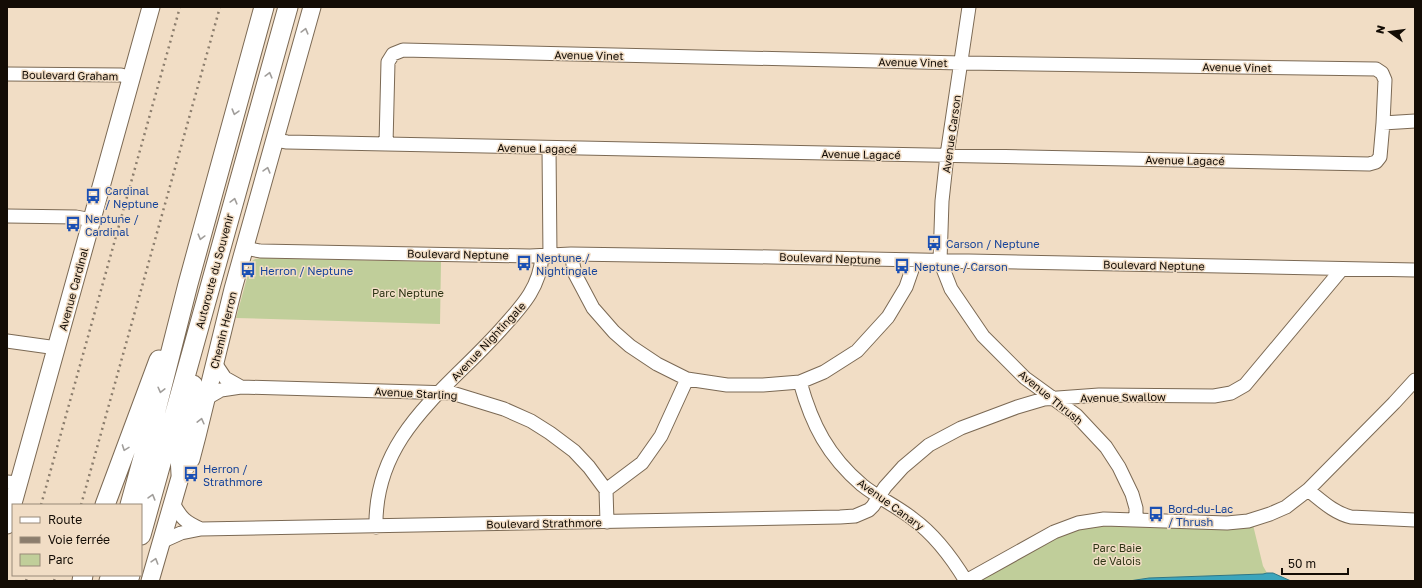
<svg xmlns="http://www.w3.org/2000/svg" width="1422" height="588" viewBox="0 0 1422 588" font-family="'Golos Text',sans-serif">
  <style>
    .green { fill: #c0ce9a }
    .water { fill: #3ba5bc; stroke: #2f7785 }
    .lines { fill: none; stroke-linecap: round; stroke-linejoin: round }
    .minor-casing { stroke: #7b6954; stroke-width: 15 }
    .major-casing { stroke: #7b6954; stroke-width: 19 }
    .highway-casing { stroke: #7b6954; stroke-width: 21 }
    .minor { stroke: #fff; stroke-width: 13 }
    .major { stroke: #fff; stroke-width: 17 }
    .highway { stroke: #fff; stroke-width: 19 }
    .rail { stroke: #8b7d6d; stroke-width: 2.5; stroke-dasharray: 2 4; stroke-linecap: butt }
    .oneway { stroke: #a19e9b }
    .labels { text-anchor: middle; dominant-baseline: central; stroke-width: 3; stroke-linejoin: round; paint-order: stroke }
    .street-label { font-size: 11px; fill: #130c05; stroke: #f1ddc5 }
    .transit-label { font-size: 11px; fill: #164399; stroke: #f1ddc5; text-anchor: start }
    .park-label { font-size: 11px; fill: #2e3515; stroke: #f1ddc5 }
  </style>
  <rect width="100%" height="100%" fill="#f1ddc5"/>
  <!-- green -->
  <path class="green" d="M262 258 441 262 440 324 236 318 248 274 251 275 252 271 249 270 252 261 255 259Z
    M1098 525 1143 526V527L1164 528 1165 526 1253 525 1263 566 1267 573 1263 574 1149 578 1129 581H977L1060 536 1083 527Z"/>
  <!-- water -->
  <path class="water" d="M1267 573H1273L1291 581H1129L1149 578 1263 574Z"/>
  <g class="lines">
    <defs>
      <path id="minor" d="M969 7 947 155 942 201 940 261 951 289 983 336 1025 378 1076 415 1106 447 1119 467 1132 494 1136 508V520
        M7 74 121 75 132 78
        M275 140 287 142 1369 164 1376 162 1380 157 1383 123 1415 121
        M386 144 388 62 393 54 403 50 961 63 1376 69 1382 73 1385 80 1383 123
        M549 148 550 256
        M7 216 76 217 92 220
        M245 248 260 251 530 256 571 254 772 257 1415 270
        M571 254 575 274 593 308 614 332 630 346 657 364 687 379 727 385H763L800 382 824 372 857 351 888 317 906 287 915 261
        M7 341 57 348
        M215 363 225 378 241 387
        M800 382C812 425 828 456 862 485 878 498 897 506 913 519 935 535 952 558 966 581
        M207 398 221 390 241 387 452 393 504 409 531 421 550 433 574 451 589 467 606 490 607 522
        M7 482 19 483
        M606 490 642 463 661 436 687 379
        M1308 490C1322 501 1334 513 1351 517L1415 520
        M173 503C181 518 185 522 201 529
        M376 527C374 433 449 389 504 326 524 304 540 286 542 256
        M161 542 181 533 201 529 840 517 855 516 869 510 873 506 885 487 903 467 929 445 961 428 1017 407 1044 399 1099 395 1214 396 1231 393 1245 385 1342 269
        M966 581 1054 532 1078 523 1104 519 1227 523 1248 521 1270 514 1286 507 1308 490 1394 403 1415 380"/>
      <path id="major" d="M7 525 151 7
        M150 581 181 474 191 459 197 436 233 289 312 7"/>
      <path id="highway" d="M181 474 180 456 189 417 193 385
        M105 505 159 360
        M130 505 154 418 188 284 264 7
        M141 535 288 7
        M82 581 83 575
        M109 581 111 575
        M128 581 130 575"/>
    </defs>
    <!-- minor casing -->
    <use href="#minor" class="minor-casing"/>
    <!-- major casing -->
    <use href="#major" class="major-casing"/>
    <!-- highway casing -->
    <use href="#highway" class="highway-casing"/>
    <!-- minor -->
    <use href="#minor" class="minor"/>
    <!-- major -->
    <use href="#major" class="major"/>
    <!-- highway -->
    <use href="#highway" class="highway"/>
    <!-- rail -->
    <path class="rail" d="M41 505 180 7
      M81 505 220 7
      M26 581 28 575
      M54 581 56 575"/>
  </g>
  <!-- one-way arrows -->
  <defs><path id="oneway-chevron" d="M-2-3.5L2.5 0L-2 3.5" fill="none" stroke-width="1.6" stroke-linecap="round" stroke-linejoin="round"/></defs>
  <g class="oneway">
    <use href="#oneway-chevron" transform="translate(305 31) rotate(-75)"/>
    <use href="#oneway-chevron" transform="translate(269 75) rotate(-75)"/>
    <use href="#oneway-chevron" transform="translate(235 112) rotate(106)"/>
    <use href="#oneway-chevron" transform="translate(267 170) rotate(-74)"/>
    <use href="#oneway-chevron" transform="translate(234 201) rotate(-75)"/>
    <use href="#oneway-chevron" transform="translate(201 237) rotate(105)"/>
    <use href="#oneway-chevron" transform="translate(161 390) rotate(104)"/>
    <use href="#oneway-chevron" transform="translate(201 421) rotate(-76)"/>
    <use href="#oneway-chevron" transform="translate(125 448) rotate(110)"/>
    <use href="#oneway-chevron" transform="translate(152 497) rotate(-74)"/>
    <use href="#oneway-chevron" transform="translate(155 561) rotate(-73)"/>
  </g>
  <!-- icons -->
  <defs>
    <symbol id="bus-bare" viewBox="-9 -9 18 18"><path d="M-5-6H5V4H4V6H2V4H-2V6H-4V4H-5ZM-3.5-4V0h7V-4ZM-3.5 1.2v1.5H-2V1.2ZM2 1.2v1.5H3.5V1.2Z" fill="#1a4fb4" stroke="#f1ddc5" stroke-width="2.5" paint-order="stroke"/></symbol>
  </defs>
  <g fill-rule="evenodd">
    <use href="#bus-bare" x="82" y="185" width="22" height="22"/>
    <use href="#bus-bare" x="62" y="213" width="22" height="22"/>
    <use href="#bus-bare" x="923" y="232" width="22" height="22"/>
    <use href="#bus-bare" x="513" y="252" width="22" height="22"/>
    <use href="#bus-bare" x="891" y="255" width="22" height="22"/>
    <use href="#bus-bare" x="237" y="259" width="22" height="22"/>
    <use href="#bus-bare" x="180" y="463" width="22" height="22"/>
    <use href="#bus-bare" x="1145" y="503" width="22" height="22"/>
  </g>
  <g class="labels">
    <!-- street labels -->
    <g class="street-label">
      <text transform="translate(589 55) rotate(1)">Avenue Vinet</text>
      <text transform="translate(913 62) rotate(1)">Avenue Vinet</text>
      <text transform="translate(1237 67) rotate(1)">Avenue Vinet</text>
      <text transform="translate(70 75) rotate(1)">Boulevard Graham</text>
      <text transform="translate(951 134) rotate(-82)">Avenue Carson</text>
      <text transform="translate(537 148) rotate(1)">Avenue Lagacé</text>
      <text transform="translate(861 154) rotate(1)">Avenue Lagacé</text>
      <text transform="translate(1185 160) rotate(1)">Avenue Lagacé</text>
      <text transform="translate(458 254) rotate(1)">Boulevard Neptune</text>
      <text transform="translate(830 258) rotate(2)">Boulevard Neptune</text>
      <text transform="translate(1154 265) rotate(1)">Boulevard Neptune</text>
      <text transform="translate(214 271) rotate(-75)">Autoroute du Souvenir</text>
      <text transform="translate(73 289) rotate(-75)">Avenue Cardinal</text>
      <text transform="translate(223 330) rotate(-76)">Chemin Herron</text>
      <text transform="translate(488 341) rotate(-47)">Avenue Nightingale</text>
      <text transform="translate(416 393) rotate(3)">Avenue Starling</text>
      <text transform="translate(1051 397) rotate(39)">Avenue Thrush</text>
      <text transform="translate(1123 397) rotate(-1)">Avenue Swallow</text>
      <text transform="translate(891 504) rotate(36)">Avenue Canary</text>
      <text transform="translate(544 523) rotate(-1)">Boulevard Strathmore</text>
    </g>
    <!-- transit labels -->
    <g class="transit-label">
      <text x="105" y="190">Cardinal<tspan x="105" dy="13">/ Neptune</tspan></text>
      <text x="85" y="218">Neptune /<tspan x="85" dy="13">Cardinal</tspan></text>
      <text x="946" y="243">Carson / Neptune</text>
      <text x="536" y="257">Neptune /<tspan x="536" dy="13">Nightingale</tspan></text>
      <text x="914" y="266">Neptune / Carson</text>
      <text x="260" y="270">Herron / Neptune</text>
      <text x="203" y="468">Herron /<tspan x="203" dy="13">Strathmore</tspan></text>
      <text x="1168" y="508">Bord-du-Lac<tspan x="1168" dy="13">/ Thrush</tspan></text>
    </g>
    <!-- park labels -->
    <g class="park-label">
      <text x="408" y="292">Parc Neptune</text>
      <text x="1117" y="547">Parc Baie<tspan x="1117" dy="13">de Valois</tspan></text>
    </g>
  </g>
  <!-- border -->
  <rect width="1422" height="588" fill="none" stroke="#130c05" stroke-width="16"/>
  <!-- legend -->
  <rect x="12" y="504" width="130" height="72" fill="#f1ddc5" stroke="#988978"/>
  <rect x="20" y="517" width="20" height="6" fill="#ffffff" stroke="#988978"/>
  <text x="48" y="524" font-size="12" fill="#130c05">Route</text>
  <rect x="20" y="537" width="20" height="6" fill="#8b7d6d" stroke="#988978"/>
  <text x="48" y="544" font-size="12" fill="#130c05">Voie ferrée</text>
  <rect x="20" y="554" width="20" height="12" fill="#c0ce9a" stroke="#988978"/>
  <text x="48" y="564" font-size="12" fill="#130c05">Parc</text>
  <!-- north arrow -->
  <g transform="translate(1390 32) rotate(284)" stroke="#f1ddc5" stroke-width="3" paint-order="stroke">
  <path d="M0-3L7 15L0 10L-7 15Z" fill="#130c05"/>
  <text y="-6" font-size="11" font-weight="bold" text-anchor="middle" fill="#130c05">N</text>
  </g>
  <!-- scale -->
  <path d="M1282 568v6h66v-6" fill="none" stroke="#130c05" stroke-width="2"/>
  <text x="1288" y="568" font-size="12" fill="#130c05" stroke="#f1ddc5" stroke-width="3" paint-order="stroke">50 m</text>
</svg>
